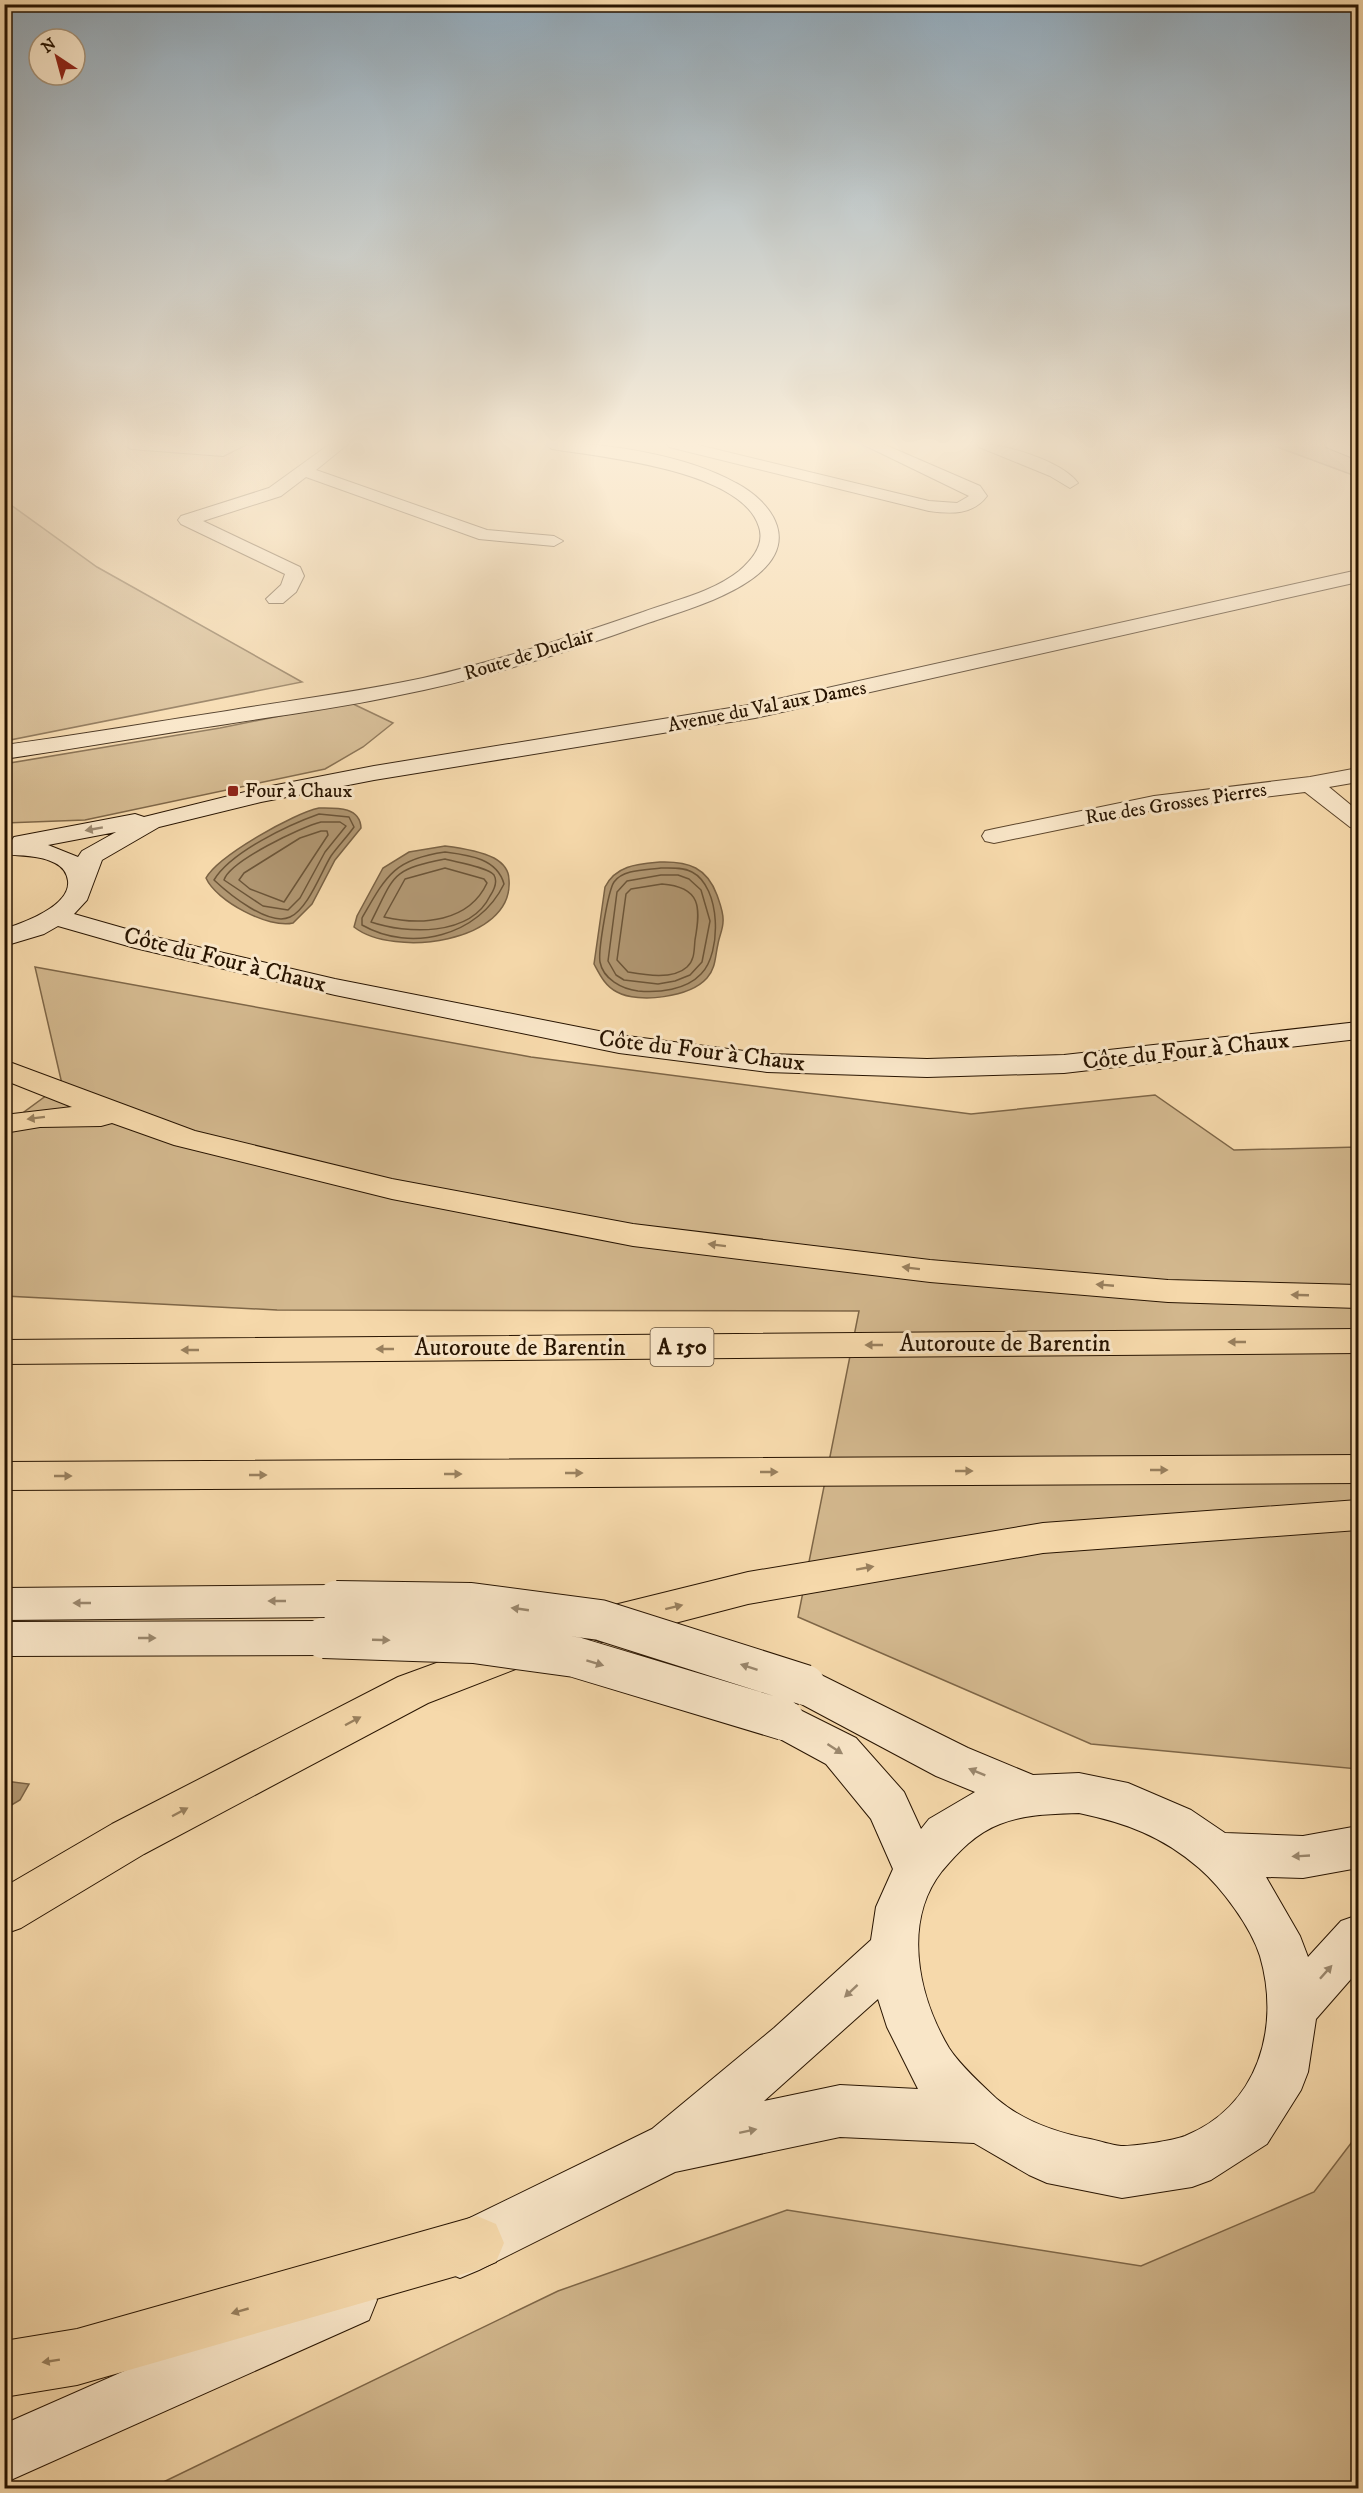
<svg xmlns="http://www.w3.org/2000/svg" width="1363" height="2493" viewBox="0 0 1363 2493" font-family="'IM FELL DW Pica',serif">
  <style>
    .green { fill: #d3b88e; stroke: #7e6647; stroke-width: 1.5 }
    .water { fill: #b09671; stroke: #7a6244; stroke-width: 1.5 }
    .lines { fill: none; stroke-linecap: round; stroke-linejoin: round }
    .shore { stroke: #6c5538; stroke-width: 1.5 }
    .street-casing { stroke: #5c452b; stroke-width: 2 }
    .secondary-casing { stroke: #281400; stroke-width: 2 }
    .highway-casing { stroke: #281400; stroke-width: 2 }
    .street { fill: #f9e6c8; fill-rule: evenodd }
    .secondary { fill: #f9e6c8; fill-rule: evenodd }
    .highway { fill: #f6d9ab; fill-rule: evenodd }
    .secondary-bridge-casing { stroke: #281400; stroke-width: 42; stroke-linecap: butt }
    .secondary-bridge { stroke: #f9e6c8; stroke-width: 40 }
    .oneway { fill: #9b886e }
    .oneway2 { fill: #99805e }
    .poi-dot { fill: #8f2418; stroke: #f9e6c8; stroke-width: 2 }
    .labels { text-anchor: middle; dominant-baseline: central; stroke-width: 6; stroke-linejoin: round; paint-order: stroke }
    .far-street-label { font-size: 20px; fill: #281400; stroke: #f9e6c8 }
    .far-poi-label { font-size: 20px; fill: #281400; stroke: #f9e6c8; text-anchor: start }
    .shield { fill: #f9e6c8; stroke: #67533c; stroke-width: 1.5 }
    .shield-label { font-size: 22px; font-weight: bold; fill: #281400 }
    .street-label { font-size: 24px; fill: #281400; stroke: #f9e6c8 }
  </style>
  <rect width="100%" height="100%" fill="#f6d9ab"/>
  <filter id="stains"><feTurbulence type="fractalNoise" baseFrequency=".00333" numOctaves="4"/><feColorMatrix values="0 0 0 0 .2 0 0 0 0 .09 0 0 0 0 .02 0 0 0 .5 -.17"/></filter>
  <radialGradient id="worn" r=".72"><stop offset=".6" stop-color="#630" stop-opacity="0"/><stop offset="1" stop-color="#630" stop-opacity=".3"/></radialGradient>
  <!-- green -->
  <path class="green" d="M1269 444H1358V477Z
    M4 500 97 567 302 682 5 741Z
    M349 702 393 723 363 747 325 769 85 820 5 823 4 764 220 728Z
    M35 967 531 1057 971 1114 1155 1095 1234 1150 1358 1147V1769L1091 1744 798 1617 859 1311 277 1310 5 1296V1126L62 1084Z
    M1358 2134V2488H151L558 2291 787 2210 1141 2266 1314 2192Z"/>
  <!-- water -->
  <path class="water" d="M319 808C335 808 360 806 361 828L335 860 312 904 293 923C269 929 216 901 206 878 218 856 294 813 319 808Z
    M445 846C461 848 480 851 494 858 503 863 509 871 509 880 514 943 393 958 354 927L357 916 383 868 409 852Z
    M660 862C689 861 707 868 717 895 720 904 724 913 723 922 723 929 719 937 718 944 715 956 716 968 707 978 690 997 639 1004 617 992 605 986 600 975 594 964L605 887C616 865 638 864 660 862Z
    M5 1781 29 1784 20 1800 5 1809Z"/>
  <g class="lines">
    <!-- shore -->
    <path class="shore" d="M319 814 349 817 354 827C347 837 338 846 331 856 321 872 308 909 290 917 269 927 229 894 214 880 231 852 288 825 319 814Z
      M321 822H340L346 826 325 852 300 898 288 910 263 906 224 880C230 861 301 827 321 822Z
      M321 831H327L328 835 284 902 250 889 239 880 244 873 300 838Z
      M445 852C468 855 497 858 504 884 479 936 411 953 362 925V918C386 876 394 859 445 852Z
      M445 859C455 862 488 867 494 875 498 882 494 890 490 896 470 937 406 934 371 922 395 875 390 870 445 859Z
      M445 868 484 879 487 883C469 922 422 926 384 917L405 879Z
      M661 868C671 868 683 867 692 872 721 887 722 953 701 974 686 990 659 993 638 991 622 989 603 979 600 962 598 951 608 891 614 882 623 869 647 870 661 868Z
      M661 875H678L689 879 701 890 710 921 702 962 690 975 675 981 658 984 624 980 616 975 608 961 617 892 627 881Z
      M662 884C701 887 701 907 695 940 694 949 695 960 687 967 673 980 645 975 628 972L617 960 626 894 631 889Z"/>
    <defs>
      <path id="street" d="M123 444H247L223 456 131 449Z
        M330 444H348L316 470 487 530 554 536 563 541 554 546 479 539 306 477 281 496 203 521 300 567 304 576 296 592 283 603H269L266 599 281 585 285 574 181 524 178 520 181 516 269 488Z
        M667 444H694L929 501 957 503 969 496 862 444H883L980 486 987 496C973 515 951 514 929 511L669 447Z
        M977 444C1003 443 1062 461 1078 483L1070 488 1050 476 979 447Z
        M1358 768V782L1329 787 1358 811V829L1350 827 1305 792 1154 810 994 843 985 841 982 836 985 831 994 829 1154 796 1310 777Z"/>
      <path id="secondary" d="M544 444C601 441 686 455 736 483 753 492 771 507 777 526 794 582 685 610 648 623 566 653 481 679 395 696 339 708 283 715 227 724 153 735 79 748 4 759V745C79 735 153 722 227 711 292 700 358 692 423 678 498 661 570 637 643 612 675 600 711 593 739 571 752 560 765 545 759 527 742 470 602 457 552 449Z
        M1324 444H1345L1358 449V460L1326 447Z
        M1358 570V582L755 718 374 780 261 802 159 827 102 860 87 900 74 914 151 936 335 979 619 1035 767 1054 927 1059 1064 1055 1358 1022V1039L1064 1073 927 1077 767 1072 619 1053 335 995 135 948 58 926 44 934 4 946V929C23 923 71 906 68 881 67 873 63 867 55 863 40 855 21 856 4 854V840H12L14 837 135 814 144 817 261 788 374 766 755 704ZM116 832 82 851 78 857 48 845Z
        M336 1585 350 1589 356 1601 350 1613 336 1617 4 1620V1588Z
        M323 1621 338 1626 344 1638 338 1650 323 1655 4 1656V1622Z
        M805 1667 968 1748 1033 1775 1079 1773 1128 1783 1191 1810 1225 1833 1303 1836 1358 1826V1868L1303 1878 1266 1877 1300 1936 1308 1957 1341 1921 1358 1915V1971L1316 2019 1308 2072 1301 2090 1267 2144 1211 2180 1192 2187 1122 2198 1047 2183 1029 2175 974 2143 840 2137 675 2172 479 2270 460 2278 441 2270 433 2251 441 2232 652 2129 774 2028 871 1940 876 1907 893 1869 871 1819 826 1764 769 1733 762 1720 769 1707 784 1702 856 1738 904 1792 921 1829 929 1819 975 1792 936 1776 790 1698 784 1685 790 1672ZM1079 1813C1126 1823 1162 1836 1199 1868 1222 1888 1251 1927 1260 1956 1281 2028 1258 2106 1185 2136 1172 2141 1135 2146 1121 2146 1111 2145 1100 2141 1090 2139 1057 2133 1023 2121 997 2099 982 2085 960 2065 949 2048 918 1996 902 1922 942 1871 958 1852 976 1833 1000 1824 1026 1814 1052 1814 1079 1813ZM878 1999 887 2027 918 2089 840 2085 764 2101Z
        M349 2272 369 2280 377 2300 369 2320 4 2483V2424Z"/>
      <path id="highway" d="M4 1060 195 1131 392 1179 633 1224 930 1260 1168 1280 1358 1285V1308L1168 1302 930 1282 633 1246 392 1199 174 1145 112 1123 101 1126 40 1127 4 1133V1115L72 1107 4 1080Z
        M1358 1329V1353L4 1364V1340Z
        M1358 1455V1483L4 1490V1462Z
        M1358 1500V1530L1043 1553 748 1604 602 1642 588 1637 581 1625 588 1613 602 1608 748 1572 1043 1523Z
        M524 1631 539 1636 545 1648 539 1660 428 1703 144 1854 21 1928 4 1934V1887L112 1824 398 1677Z
        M477 2216 496 2224 504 2243 496 2262 477 2270 77 2385 4 2397V2341L77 2329Z"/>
    </defs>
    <!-- street casing -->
    <use href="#street" class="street-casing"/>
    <!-- secondary casing -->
    <use href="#secondary" class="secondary-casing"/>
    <!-- highway casing -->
    <use href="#highway" class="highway-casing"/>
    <!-- street -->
    <use href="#street" class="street"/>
    <!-- secondary -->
    <use href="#secondary" class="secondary"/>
    <!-- highway -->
    <use href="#highway" class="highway"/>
    <defs>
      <path id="secondary-bridge" d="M336 1601 471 1603 600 1620 805 1685
        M323 1638 474 1643 575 1657 784 1720"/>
    </defs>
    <!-- secondary-bridge casing -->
    <use href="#secondary-bridge" class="secondary-bridge-casing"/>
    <!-- secondary-bridge -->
    <use href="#secondary-bridge" class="secondary-bridge"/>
  </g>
  <!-- one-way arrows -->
  <defs><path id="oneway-solid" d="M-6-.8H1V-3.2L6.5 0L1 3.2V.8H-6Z" transform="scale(1.5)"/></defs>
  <g class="oneway">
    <use href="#oneway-solid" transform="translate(94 829) rotate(170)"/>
    <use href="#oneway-solid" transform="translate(277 1601) rotate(180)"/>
    <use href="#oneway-solid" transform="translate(82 1603) rotate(180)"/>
    <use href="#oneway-solid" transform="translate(520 1609) rotate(-172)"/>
    <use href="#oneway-solid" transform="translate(147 1638)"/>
    <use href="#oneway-solid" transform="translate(381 1640) rotate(2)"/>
    <use href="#oneway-solid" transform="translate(595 1663) rotate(17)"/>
    <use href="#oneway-solid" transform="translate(749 1667) rotate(-162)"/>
    <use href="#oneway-solid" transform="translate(835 1749) rotate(33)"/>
    <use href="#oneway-solid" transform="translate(977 1772) rotate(-158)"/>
    <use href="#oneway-solid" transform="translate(1301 1856) rotate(177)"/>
    <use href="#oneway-solid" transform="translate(1326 1972) rotate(-48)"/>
    <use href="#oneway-solid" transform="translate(851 1991) rotate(137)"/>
    <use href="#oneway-solid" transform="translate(748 2131) rotate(-12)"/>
  </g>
  <g class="oneway2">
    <use href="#oneway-solid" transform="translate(36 1118) rotate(173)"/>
    <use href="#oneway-solid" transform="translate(717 1245) rotate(-173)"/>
    <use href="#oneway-solid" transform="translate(911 1268) rotate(-173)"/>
    <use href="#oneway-solid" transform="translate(1105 1285) rotate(-175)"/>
    <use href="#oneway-solid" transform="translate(1300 1295) rotate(-178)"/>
    <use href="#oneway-solid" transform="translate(1237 1342) rotate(180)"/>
    <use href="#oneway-solid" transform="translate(874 1345) rotate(180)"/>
    <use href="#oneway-solid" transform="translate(385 1349) rotate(180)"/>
    <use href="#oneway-solid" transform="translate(190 1350) rotate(180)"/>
    <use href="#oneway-solid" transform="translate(1159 1470)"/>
    <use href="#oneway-solid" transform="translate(964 1471)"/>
    <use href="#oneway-solid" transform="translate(769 1472)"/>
    <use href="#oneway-solid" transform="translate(574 1473)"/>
    <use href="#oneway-solid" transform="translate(453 1474)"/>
    <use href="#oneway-solid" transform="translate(258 1475)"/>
    <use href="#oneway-solid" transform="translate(63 1476)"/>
    <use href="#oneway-solid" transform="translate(865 1568) rotate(-10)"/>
    <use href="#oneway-solid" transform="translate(674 1607) rotate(-14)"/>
    <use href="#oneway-solid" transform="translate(353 1721) rotate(-28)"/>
    <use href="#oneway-solid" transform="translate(180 1812) rotate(-28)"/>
    <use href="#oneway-solid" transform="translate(240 2311) rotate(164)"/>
    <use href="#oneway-solid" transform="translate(51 2361) rotate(171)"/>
  </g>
  <!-- sky -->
  <linearGradient id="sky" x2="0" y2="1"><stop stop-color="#91a8b8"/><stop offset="0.56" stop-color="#fbeed9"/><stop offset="1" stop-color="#fbeed9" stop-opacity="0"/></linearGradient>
  <rect width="1363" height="793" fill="url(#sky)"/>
  <!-- markers -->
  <rect class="poi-dot" x="227" y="785" width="12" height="12" rx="3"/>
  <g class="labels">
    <!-- far-street labels -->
    <g class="far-street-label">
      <text transform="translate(529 655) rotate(-17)">Route de Duclair</text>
      <text transform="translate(767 707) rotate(-11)">Avenue du Val aux Dames</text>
      <text transform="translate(1176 804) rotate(-9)">Rue des Grosses Pierres</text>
    </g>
    <!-- far-poi labels -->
    <g class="far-poi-label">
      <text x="245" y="791">Four à Chaux</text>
    </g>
    <!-- shield labels -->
    <rect class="shield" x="650.5" y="1328" width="63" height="38" rx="4.5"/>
    <g class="shield-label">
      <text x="682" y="1347">A 150</text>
    </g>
    <!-- street labels -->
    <g class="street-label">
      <text transform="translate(225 960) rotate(14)">Côte du Four à Chaux</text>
      <text transform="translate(702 1051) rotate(7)">Côte du Four à Chaux</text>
      <text transform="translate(1186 1051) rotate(-6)">Côte du Four à Chaux</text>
      <text x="1005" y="1344">Autoroute de Barentin</text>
      <text x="520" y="1348">Autoroute de Barentin</text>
    </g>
  </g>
  <!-- margin -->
  <rect width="1363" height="2493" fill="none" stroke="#f6d9ab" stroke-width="24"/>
  <rect x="6" y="6" width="1351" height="2481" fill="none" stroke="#281400" stroke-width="3"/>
  <rect x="12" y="12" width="1339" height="2469" fill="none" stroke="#281400" stroke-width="1.5"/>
  <!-- north arrow -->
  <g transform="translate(57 57) rotate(324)"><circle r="28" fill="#f9e6c8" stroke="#a59278" stroke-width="1.5"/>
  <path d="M0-4.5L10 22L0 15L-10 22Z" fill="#8f2418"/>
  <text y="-9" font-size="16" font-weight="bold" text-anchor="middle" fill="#281400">N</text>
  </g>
  <rect width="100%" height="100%" filter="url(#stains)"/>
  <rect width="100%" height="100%" fill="url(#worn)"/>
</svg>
